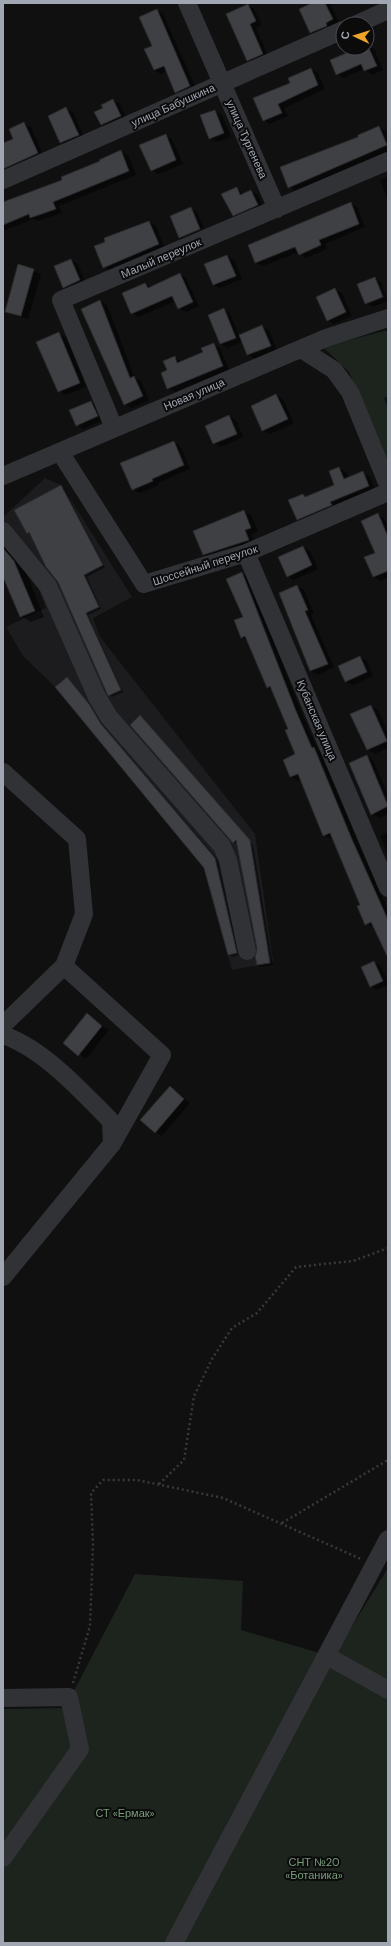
<svg xmlns="http://www.w3.org/2000/svg" width="391" height="1946" viewBox="0 0 391 1946" font-family="'DM Sans',sans-serif">
  <style>
    .built { fill: #1c1c1e }
    .green { fill: #1c241d }
    .shadow { fill: #0007 }
    .building { fill: #3f4044; stroke: #2a2a2d }
    .lines { fill: none; stroke-linecap: round; stroke-linejoin: round }
    .path { stroke: #37393d; stroke-width: 2.5; stroke-dasharray: 2 3; stroke-linecap: butt }
    .minor { stroke: #313236; stroke-width: 18 }
    .labels { text-anchor: middle; dominant-baseline: central; stroke-width: 4; stroke-linejoin: round; paint-order: stroke }
    .street-label { font-size: 11px; fill: #a1a7b2; stroke: #0b0b0c }
    .park-label { font-size: 11px; fill: #789d79; stroke: #0b0b0c }
  </style>
  <rect width="100%" height="100%" fill="#101011"/>
  <!-- built -->
  <path class="built" d="M45 478 61 485 64 489 132 597 93 618 100 637 255 834 273 961 270 963 232 970 204 868 55 687 23 656 6 627 46 608 34 577 3 540V517Z"/>
  <!-- green -->
  <path class="green" d="M388 330V396L384 398 388 408V467L349 372 323 347Z
    M388 1568V1943H3V1709L65 1708 135 1574 243 1581 241 1630 333 1657Z"/>
  <!-- shadow -->
  <path class="shadow" d="M314 3H330L339 23 318 36 311 32Z
    M248 5 254 9 262 25 256 28 269 58 254 64 248 60Z
    M157 10 163 14 197 90 182 96 175 92 167 71 161 74 154 70 153 46Z
    M367 45 374 49 383 70 372 75 364 69 344 78 337 74 360 48H367Z
    M311 69 318 73 325 89 284 108 288 116 270 124 263 120 291 83Z
    M113 100 120 104 127 120 108 129 102 125 104 109Z
    M66 109 73 112 85 139 68 146 61 142Z
    M215 111 222 115 231 137 217 142 210 138 202 116Z
    M24 124 31 127 44 157 9 172 3 169V144L14 139Z
    M379 127 386 131 388 137V151L296 191 289 187 360 138Z
    M165 135 172 139 183 164 158 174 151 170Z
    M121 152 128 155 136 175 59 206 62 213 38 221 33 219 3 231V203L64 181Z
    M388 177V200L380 180Z
    M237 189 244 194 251 191 258 195 264 209 240 219 234 215 222 195Z
    M351 203 357 207 365 227 325 244 327 249 306 258 299 252 263 266 256 263 249 246Z
    M190 208 197 212 204 227 183 236V238L204 229 206 233 187 241 180 238 171 216Z
    M149 222 156 226 165 248 111 271 104 267 106 242Z
    M227 256 234 260 242 279 220 288 214 285Z
    M71 260 78 264 86 284 70 291 63 287Z
    M18 265 41 274 28 319 6 311Z
    M180 274 186 278 199 306 186 312 179 308 176 301 138 317 132 313 145 284 151 287Z
    M374 278 381 282 388 301 373 307 366 304 358 285Z
    M335 289 342 293 352 316 334 324 327 320Z
    M100 301 107 305 135 378 141 381 149 400 132 408 125 404Z
    M224 309 230 313 239 336 262 326 269 330 277 350 255 359 248 355 243 341 228 348 221 344 210 315Z
    M59 333 66 337 86 387 66 395 59 391Z
    M214 344 220 348 229 370 175 392 168 388V371L175 357 182 362 204 353Z
    M276 395 283 399 294 423 270 434 263 430 252 406Z
    M91 402 98 406 104 420 83 429 77 425Z
    M229 416 236 420 243 437 221 447 214 443Z
    M173 442 180 446 190 469 158 483 159 485 140 493 133 489Z
    M339 468 346 472 349 478 363 473 370 477 375 490 304 523 297 519 303 495 307 497 336 485Z
    M61 487 64 488 105 567 87 577 101 609 88 615 123 692 112 697 109 695 58 581 31 534 27 533Z
    M244 512 251 515 258 531 251 534 255 543 210 558 203 555Z
    M377 514 384 518 388 527V582L386 578 381 581 374 577 366 558 376 553Z
    M3 547 11 552 24 567 44 617 31 622 21 616 3 574Z
    M303 547 310 551 318 569 294 580 287 576Z
    M241 573 248 577 303 716 318 750 321 752 358 842 388 910V953L375 927 366 924 362 905 333 838 331 839 324 835 301 779 298 781 291 777 284 760 297 755 289 730 272 690 268 687 248 641 242 637 244 617Z
    M297 586 304 590 314 614 311 615 334 667 318 675 311 671 280 593Z
    M360 657 367 661 373 676 353 685 346 682Z
    M67 678 88 702 104 727 218 860 239 955 232 957 229 955 205 868Z
    M371 706 378 710 388 733V748L375 754 368 750 352 715Z
    M141 717 253 845 273 965 261 967 258 965V949L237 844 234 842Z
    M367 756 373 760 388 795V814L379 818 372 814Z
    M388 832V854L380 836Z
    M374 962 381 966 388 982V985L377 990 370 986Z
    M87 1015 109 1030 86 1059 64 1043Z
    M170 1088 190 1103 162 1136 155 1132Z"/>
  <!-- building -->
  <path class="building" d="M312 3H325L333 19 326 23 327 26 310 33 299 9Z
    M248 4 256 21 250 24 263 54 247 61 226 14Z
    M157 9 190 86 175 93 164 66 154 70 144 49 152 46 139 17Z
    M358 48H369L377 66 364 71 361 64 336 75 330 60Z
    M311 68 318 85 278 104 282 113 263 121 253 98 290 83 288 78Z
    M113 99 121 116 101 125 94 112 103 108 101 105Z
    M66 107 79 135 60 143 48 116Z
    M215 110 224 133 209 139 200 115Z
    M24 122 38 153 3 169V143L13 139 9 129Z
    M379 126 387 145 288 188 280 167 358 137V135Z
    M166 134 176 160 151 171 139 145Z
    M121 150 129 171 53 202 56 209 30 218 29 214 3 225V202L62 180 61 177 100 161 99 160Z
    M237 187 240 195 251 190 258 205 233 216 221 194Z
    M351 202 359 224 319 240 321 245 299 255 295 247 255 263 248 245Z
    M191 207 200 229 179 238 170 216Z
    M149 221 159 244 103 268 94 246 105 242 104 238Z
    M227 255 236 276 213 285 204 264Z
    M71 259 80 280 63 288 54 266Z
    M18 264 34 269 21 316 5 312Z
    M180 273 193 302 178 309 172 296 131 314 122 293 145 283 148 288Z
    M375 277 383 297 365 304 357 284Z
    M335 288 346 312 327 321 316 297Z
    M100 300 130 378 134 376 143 396 124 405 81 309Z
    M224 308 236 338 220 344 208 315Z
    M262 325 271 346 247 355 239 335Z
    M59 332 80 383 58 392 36 342Z
    M214 343 223 366 167 389 161 373 167 370 163 361 175 356 177 363 203 352 201 348Z
    M276 394 288 419 262 431 251 406Z
    M91 401 98 416 76 426 69 410Z
    M229 415 237 434 213 444 205 426Z
    M174 441 184 465 152 479 153 481 132 490 120 463Z
    M339 467 344 479 363 471 369 486 330 502 332 505 297 520 288 500 303 494 305 497 334 485 329 471Z
    M61 485 103 565 84 575 99 607 86 613 121 690 108 696 58 582 46 567 29 532 27 534 14 510Z
    M244 510 251 528 245 530 249 540 203 555 193 531Z
    M378 513 388 537V571L373 577 364 557 375 553 361 521Z
    M303 546 312 565 287 577 278 557Z
    M3 548 14 561 35 611 20 617 3 577Z
    M242 572 296 711 312 748 314 747 351 837 388 920V958L371 922 365 925 357 906 360 905 330 833 323 836 298 774 290 777 283 760 295 754 285 730 288 729 270 686 267 688 245 636 241 638 234 620 243 617 226 579Z
    M297 585 308 610 305 611 328 664 310 671 279 593Z
    M360 656 367 672 345 682 338 666Z
    M67 677 89 704 101 724 215 858 237 953 228 955 204 868 55 687Z
    M371 705 387 741 367 750 350 714Z
    M140 715 250 840 270 963 257 965 255 957 257 949 236 840 233 843 130 725Z
    M367 755 388 806 371 815 349 763Z
    M374 961 383 981 370 987 361 967Z
    M87 1013 102 1026 78 1056 63 1043Z
    M170 1086 184 1099 155 1133 140 1120Z"/>
  <g class="lines">
    <!-- path -->
    <path class="path" d="M159 1484 184 1460 194 1396 212 1359 232 1328 257 1313 296 1267 353 1261 388 1248
      M282 1523 388 1460
      M73 1683 90 1626 93 1545 91 1493 103 1480H137L223 1498 361 1559"/>
    <!-- minor -->
    <path class="minor" d="M187 3 277 209
      M357 24 388 10
      M3 180 343 30
      M301 349 334 370 350 392 388 485
      M114 428 61 300 388 161
      M60 452 144 584 246 553 388 492
      M3 476 326 338 388 318
      M3 531 48 586 97 697 109 717 222 846 228 860 247 951
      M246 553 388 888
      M3 772 77 839 84 914 64 966
      M3 1025 64 966 162 1055 112 1144 3 1277
      M3 1035C44 1049 81 1091 111 1121L112 1144
      M327 1656 388 1690
      M3 1698 69 1697 80 1749 3 1858
      M174 1943 388 1539"/>
  </g>
  <g class="labels">
    <!-- street labels -->
    <g class="street-label">
      <text transform="translate(173 105) rotate(-24)">улица Бабушкина</text>
      <text transform="translate(247 139) rotate(66)">улица Тургенева</text>
      <text transform="translate(161 258) rotate(-23)">Малый переулок</text>
      <text transform="translate(194 394) rotate(-23)">Новая улица</text>
      <text transform="translate(205 565) rotate(-18)">Шоссейный переулок</text>
      <text transform="translate(317 720) rotate(67)">Кубанская улица</text>
    </g>
    <!-- park labels -->
    <g class="park-label">
      <text x="125" y="1813">СТ «Ермак»</text>
      <text x="314" y="1862">СНТ №20<tspan x="314" dy="13">«Ботаника»</tspan></text>
    </g>
  </g>
  <!-- border -->
  <rect width="391" height="1946" fill="none" stroke="#a1a7b2" stroke-width="8"/>
  <!-- north arrow -->
  <g transform="translate(355 36) rotate(274)"><circle r="19" fill="#0b0b0c" stroke="#47494e"/>
  <path d="M0-3L7 15L0 10L-7 15Z" fill="#eea32b"/>
  <text y="-6" font-size="11" font-weight="bold" text-anchor="middle" fill="#a1a7b2">С</text>
  </g>
</svg>
